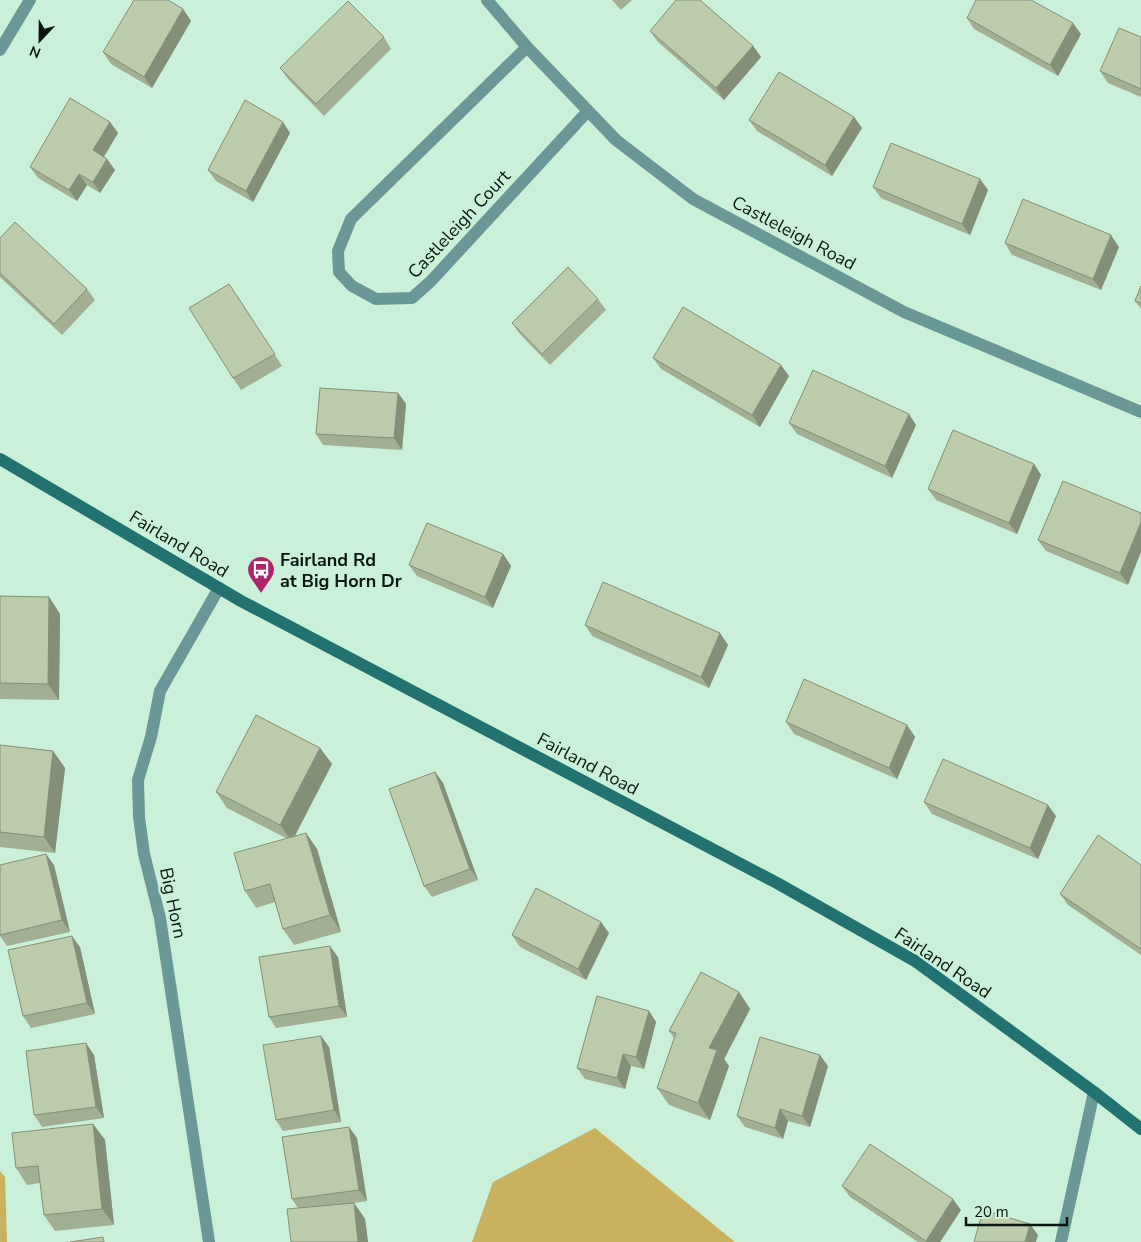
<svg xmlns="http://www.w3.org/2000/svg" width="1141" height="1242" viewBox="0 0 1141 1242" font-family="'Nunito Sans',sans-serif">
  <style>
    .green { fill: #c9b25f }
    .lines { fill: none; stroke-linecap: round; stroke-linejoin: round }
    .lane { stroke: #6a9896; stroke-width: 12 }
    .street { stroke: #6a9896; stroke-width: 12 }
    .secondary { stroke: #217271; stroke-width: 12 }
    .wall { fill: #a2af92 }
    .shaded-wall { fill: #848f77 }
    .building { fill: #bcccaa; stroke: #848f77 }
    .labels { text-anchor: middle; dominant-baseline: central; stroke-width: 4.5; stroke-linejoin: round; paint-order: stroke }
    .street-label { font-size: 18px; fill: #08160f; stroke: #caf0da }
    .poi-label { font-size: 18px; font-weight: bold; fill: #08160f; stroke: #caf0da; text-anchor: start }
  </style>
  <rect width="100%" height="100%" fill="#caf0da"/>
  <!-- green -->
  <path class="green" d="M595 1128 735 1242H472L493 1182Z
    M0 1171 5 1177 7 1242H0Z"/>
  <g class="lines">
    <!-- lane -->
    <path class="lane" d="M1061 1242 1094 1092"/>
    <!-- street -->
    <path class="street" d="M487 0 527 47 616 140 693 199 904 312 1141 412
      M527 47 351 219 338 251 339 272 352 286 376 299 412 298 431 281 588 111
      M0 50 30 0
      M209 1242 160 918 144 854 139 817 138 780 151 737 160 691 219 588"/>
    <!-- secondary -->
    <path class="secondary" d="M0 459 241 601 777 883 915 961 1094 1092 1141 1129"/>
  </g>
  <!-- wall -->
  <path class="wall" d="M612 0H632L621 10Z
    M183 9 191 21 152 88 111 64 103 52Z
    M967 18 1081 34 1058 76 974 29Z
    M650 31 753 46 761 57 724 100 658 42Z
    M384 37 391 49 324 116 288 79 280 68Z
    M1141 37V97L1108 83 1100 71Z
    M854 117 862 128 832 176 757 131 749 120Z
    M110 122 118 133 104 157 107 159 115 170 100 193 87 185 77 201 38 178 30 167Z
    M290 133 253 202 216 181 208 170Z
    M980 179 988 190 970 235 881 198 873 187Z
    M0 238 87 289 95 300 62 335 0 277Z
    M1005 243 1119 247 1101 290 1012 255Z
    M1141 286V309L1135 301Z
    M237 295 282 366 241 390 233 378Z
    M598 299 606 310 550 365 520 334 512 323Z
    M653 358 789 376 760 427 661 369Z
    M398 393 406 404 402 450 323 445 316 434Z
    M789 423 916 425 892 478 797 434Z
    M1034 464 1041 475 1017 534 936 500 928 489Z
    M1063 481 1128 585 1046 551 1038 540Z
    M503 554 511 566 493 608 417 576 409 565Z
    M0 596 49 597 60 614 59 700 0 699Z
    M585 625 728 645 709 688 592 636Z
    M786 722 907 725 915 737 897 779 794 734Z
    M0 745 53 751 65 768 55 853 0 847Z
    M320 748 332 764 295 836 306 833 317 849 341 932 294 945 283 929 275 902 256 908 245 891 286 838 227 808 216 792Z
    M435 772 443 783 478 880 432 897 424 886Z
    M924 802 1056 816 1038 859 932 814Z
    M0 865H54L70 932 7 946 0 936Z
    M1141 865V955L1068 905 1060 894Z
    M609 933 586 980 520 947 512 935Z
    M80 947 95 1014 31 1028 23 1016Z
    M338 957 347 1017 276 1028 269 1017Z
    M739 992 750 1009 724 1059 729 1066 710 1120 669 1105 657 1088 674 1038 669 1031Z
    M649 1011 656 1022 644 1069 631 1066 625 1089 585 1079 577 1068Z
    M321 1036 329 1047 341 1122 283 1131 276 1120Z
    M94 1055 104 1118 42 1127 34 1115Z
    M828 1066 810 1127 788 1121 783 1139 745 1127 737 1116Z
    M93 1124 105 1140 114 1225 55 1231 44 1215 40 1183 27 1185 16 1168Z
    M357 1138 367 1201 354 1203 365 1219 368 1242H291L298 1208 292 1199Z
    M842 1186 961 1210 940 1242H918L850 1197Z"/>
  <!-- shaded-wall -->
  <path class="shaded-wall" d="M183 9 191 21 152 88 144 77Z
    M1073 23 1081 34 1058 76 1050 65Z
    M753 46 761 57 724 100 716 88Z
    M854 117 862 128 832 176 825 165Z
    M110 122 118 133 101 161 93 150Z
    M283 122 290 133 253 202 246 191Z
    M107 159 115 170 100 193 93 182Z
    M79 174 87 185 77 201 69 190Z
    M980 179 988 190 970 235 962 224Z
    M1111 235 1119 247 1101 290 1093 279Z
    M781 365 789 376 760 427 752 415Z
    M398 393 406 404 402 450 394 438Z
    M909 414 916 425 892 478 885 466Z
    M1034 464 1041 475 1017 534 1009 523Z
    M1141 522V552L1128 585 1120 573Z
    M503 554 511 566 493 608 485 597Z
    M49 597 60 614 59 700 48 684Z
    M720 633 728 645 709 688 701 677Z
    M907 725 915 737 897 779 889 768Z
    M320 748 332 764 292 841 280 825Z
    M53 751 65 768 55 853 44 837Z
    M435 772 443 783 478 880 470 869Z
    M1048 805 1056 816 1038 859 1030 848Z
    M306 833 317 849 341 932 330 915Z
    M46 854 54 865 70 932 62 920Z
    M601 922 609 933 586 980 578 969Z
    M72 936 80 947 95 1014 87 1003Z
    M330 946 338 957 347 1017 339 1006Z
    M739 992 750 1009 724 1059 729 1066 710 1120 698 1103 709 1048Z
    M649 1011 656 1022 644 1069 636 1057Z
    M321 1036 329 1047 341 1122 334 1110Z
    M86 1043 94 1055 104 1118 96 1107Z
    M623 1054 631 1066 625 1089 617 1078Z
    M820 1055 828 1066 810 1127 802 1116Z
    M780 1109 788 1121 783 1139 775 1128Z
    M93 1124 105 1140 114 1225 102 1209Z
    M349 1127 357 1138 367 1201 359 1190Z
    M953 1199 961 1210 940 1242H927L926 1241Z
    M354 1203 365 1219 368 1242H358Z
    M1030 1224 1038 1235 1036 1242H1025Z"/>
  <!-- building -->
  <path class="building" d="M134 0H168L183 9 144 77 103 52Z
    M676 0H700L753 46 716 88 650 31Z
    M976 0H1031L1073 23 1050 65 967 18Z
    M348 1 384 37 316 104 280 68Z
    M1119 28 1141 37V89L1100 71Z
    M779 72 854 117 825 165 749 120Z
    M70 98 110 122 93 150 107 159 93 182 79 174 69 190 30 167Z
    M245 100 283 122 246 191 208 170Z
    M891 143 980 179 962 224 873 187Z
    M1023 199 1111 235 1093 279 1005 243Z
    M15 222 87 289 54 324 0 273V238Z
    M568 267 598 299 542 354 512 323Z
    M229 284 275 354 233 378 189 308Z
    M1141 286V303L1135 301Z
    M683 307 781 365 752 415 653 358Z
    M813 370 909 414 885 466 789 423Z
    M320 388 398 393 394 438 316 434Z
    M953 430 1034 464 1009 523 928 489Z
    M1063 481 1141 513V522L1120 573 1038 540Z
    M427 523 503 554 485 597 409 565Z
    M603 582 720 633 701 677 585 625Z
    M0 596 49 597 48 684 0 683Z
    M804 679 907 725 889 768 786 722Z
    M256 715 320 748 280 825 216 792Z
    M0 745 53 751 44 837 0 832Z
    M943 759 1048 805 1030 848 924 802Z
    M435 772 470 869 424 886 389 789Z
    M306 833 330 915 283 929 270 884 245 891 234 853Z
    M1098 835 1141 865V949L1060 894Z
    M46 854 62 920 0 935V865Z
    M536 888 601 922 578 969 512 935Z
    M72 936 87 1003 23 1016 8 950Z
    M330 946 339 1006 269 1017 259 957Z
    M701 972 739 992 709 1048 717 1050 698 1103 657 1088 676 1033 669 1031Z
    M597 996 649 1011 636 1057 623 1054 617 1078 577 1068Z
    M321 1036 334 1110 276 1120 263 1045Z
    M760 1037 820 1055 802 1116 780 1109 775 1128 737 1116Z
    M86 1043 96 1107 34 1115 26 1051Z
    M93 1124 102 1209 44 1215 38 1166 16 1168 12 1133Z
    M349 1127 359 1190 292 1199 282 1137Z
    M870 1144 953 1199 926 1241 842 1186Z
    M354 1203 358 1242H291L287 1209Z
    M983 1210 1030 1224 1025 1242H974Z
    M103 1237 104 1242H70Z"/>
  <!-- icons -->
  <defs>
    <symbol id="bus-pin" viewBox="-11 -11 22 30"><path d="M0 17L-7.5 6A9.5 9.5 0 1 1 7.5 6Z" fill="#ad2467" stroke="#caf0da"/><path d="M-5-6H5V4H4V6H2V4H-2V6H-4V4H-5ZM-3.5-4V0h7V-4ZM-3.5 1.2v1.5H-2V1.2ZM2 1.2v1.5H3.5V1.2Z" fill="#fff"/></symbol>
  </defs>
  <g fill-rule="evenodd">
    <use href="#bus-pin" x="245" y="554" width="32" height="43"/>
  </g>
  <g class="labels">
    <!-- street labels -->
    <g class="street-label">
      <text transform="translate(459 224) rotate(-47)">Castleleigh Court</text>
      <text transform="translate(794 233) rotate(28)">Castleleigh Road</text>
      <text transform="translate(179 544) rotate(31)">Fairland Road</text>
      <text transform="translate(588 764) rotate(28)">Fairland Road</text>
      <text transform="translate(173 903) rotate(78)">Big Horn</text>
      <text transform="translate(943 963) rotate(34)">Fairland Road</text>
    </g>
    <!-- poi labels -->
    <g class="poi-label">
      <text x="280" y="560">Fairland Rd<tspan x="280" dy="21">at Big Horn Dr</tspan></text>
    </g>
  </g>
  <!-- north arrow -->
  <g transform="translate(40 40) rotate(202)" stroke="#caf0da" stroke-width="4" paint-order="stroke">
  <path d="M0-4L9 19L0 12L-9 19Z" fill="#08160f"/>
  <text y="-8" font-size="14" font-weight="bold" text-anchor="middle" fill="#08160f">N</text>
  </g>
  <!-- scale -->
  <path d="M966 1217v8h101v-8" fill="none" stroke="#08160f" stroke-width="2.5"/>
  <text x="974" y="1217" font-size="15" fill="#08160f" stroke="#caf0da" stroke-width="4" paint-order="stroke">20 m</text>
</svg>
